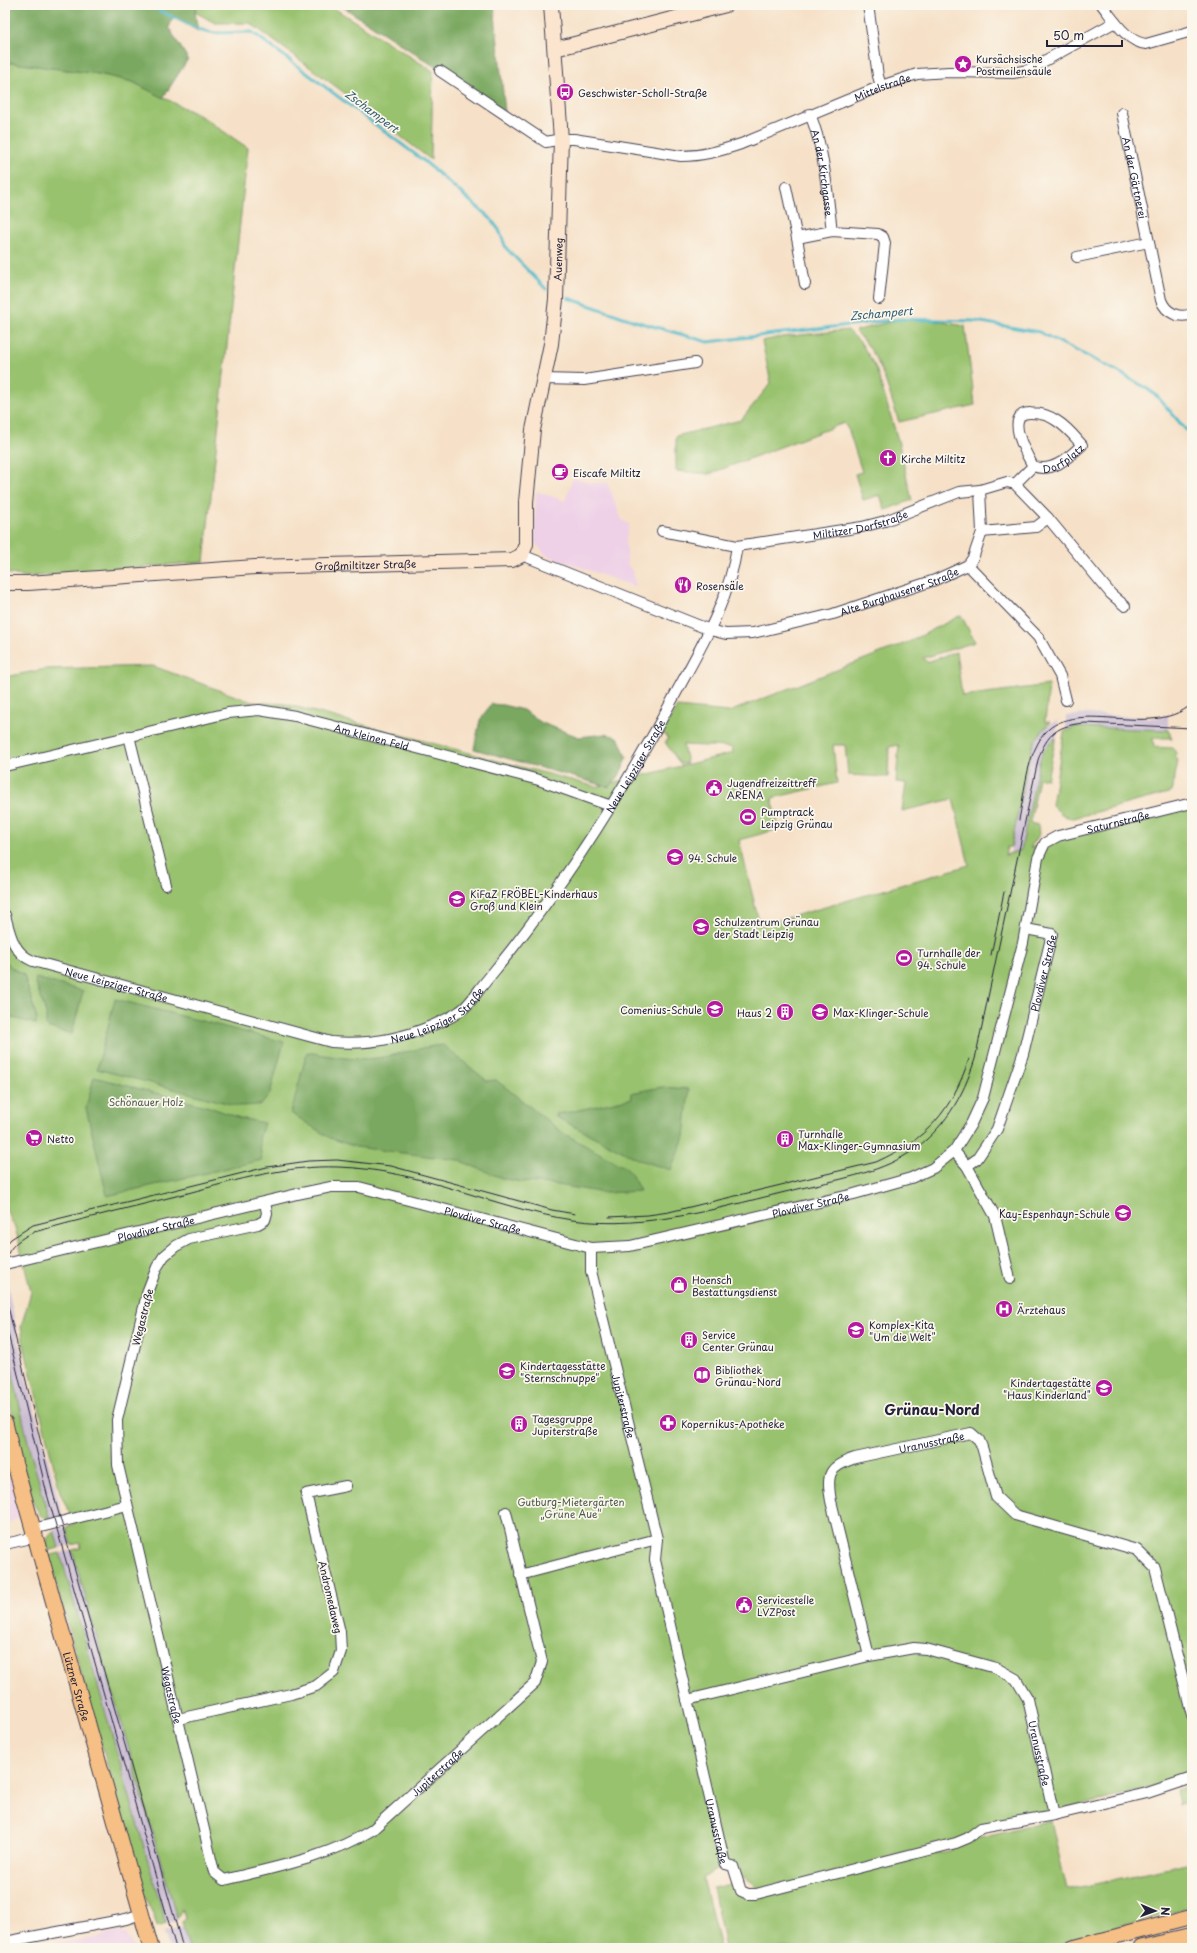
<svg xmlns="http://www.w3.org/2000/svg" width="1197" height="1953" viewBox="0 0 1197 1953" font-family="'Playpen Sans',sans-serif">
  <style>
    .built { fill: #eed0e7 }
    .industrial { fill: #ccbed3 }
    .green { fill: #99c26e; stroke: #5e7254; fill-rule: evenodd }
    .forest { fill: #7aa861; stroke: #4e654e }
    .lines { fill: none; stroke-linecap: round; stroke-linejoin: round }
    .stream { stroke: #4db9c9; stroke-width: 3 }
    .street-casing { stroke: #423f50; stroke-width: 12 }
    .secondary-casing { stroke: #423f50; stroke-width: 16 }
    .primary-casing { stroke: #423f50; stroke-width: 17 }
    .street { stroke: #fff; stroke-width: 10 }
    .secondary { stroke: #fbe5cf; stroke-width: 14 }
    .primary { stroke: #f5bf86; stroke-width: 15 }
    .tram { stroke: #22223b; stroke-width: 1 }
    .labels { text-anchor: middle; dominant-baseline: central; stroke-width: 3.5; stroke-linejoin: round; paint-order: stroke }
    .poi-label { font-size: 10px; fill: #22223b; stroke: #fbf7ec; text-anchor: start }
    .street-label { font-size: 10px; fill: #22223b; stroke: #fbf7ec }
    .park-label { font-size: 10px; fill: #4c5a4d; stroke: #fbf7ec }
    .water-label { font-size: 11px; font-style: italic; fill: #335e74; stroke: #fbf7ec }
    .district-label { font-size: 14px; font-weight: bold; fill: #22223b; stroke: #fbf7ec }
  </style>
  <rect width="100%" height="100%" fill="#fbf7ec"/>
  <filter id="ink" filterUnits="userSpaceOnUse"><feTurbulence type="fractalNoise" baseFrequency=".025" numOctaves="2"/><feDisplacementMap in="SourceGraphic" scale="8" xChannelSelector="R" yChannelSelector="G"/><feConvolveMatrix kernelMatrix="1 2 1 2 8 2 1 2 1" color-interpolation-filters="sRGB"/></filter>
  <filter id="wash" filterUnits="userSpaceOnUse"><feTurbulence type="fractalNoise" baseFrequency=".012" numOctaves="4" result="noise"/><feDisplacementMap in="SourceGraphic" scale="16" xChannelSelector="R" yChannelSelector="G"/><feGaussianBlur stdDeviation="0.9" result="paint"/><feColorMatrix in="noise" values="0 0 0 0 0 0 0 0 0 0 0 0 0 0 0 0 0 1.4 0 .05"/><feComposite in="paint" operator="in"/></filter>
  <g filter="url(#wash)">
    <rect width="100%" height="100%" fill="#f6e1c8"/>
    <!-- built -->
    <path class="built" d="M573 478 591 483 607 482 622 520 629 524 625 545 627 550V564L633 572 636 587 546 555 535 543 536 491 565 501Z
      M6 1460 21 1517 8 1523 5 1528Z
      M120 1932 125 1934 135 1948H12L37 1943 81 1941Z"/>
    <!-- industrial -->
    <path class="industrial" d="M1085 714 1157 718 1168 715V730L1080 727 1066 730V716Z
      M1058 720 1057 736 1054 738 1039 763 1019 858 1010 854 1030 754 1035 740 1043 729Z
      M5 1272 25 1374 63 1516 50 1520 30 1451 5 1339Z
      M66 1527 71 1545 59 1548 54 1530Z
      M72 1550 177 1918V1921L166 1924 60 1553Z
      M183 1927 189 1948H169L164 1932Z"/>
    <!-- green -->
    <path class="green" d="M197 5H329L433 71 431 160 350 97 250 23H215L195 12Z
      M5 62 99 74 133 82 204 118 248 148 204 562 26 577 5 573Z
      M900 319 930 320 965 326 975 405 899 422C888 390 881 355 855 331Z
      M848 330 861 343 876 368 898 440 912 500 885 510 880 495 863 500 855 474 862 472 849 431 844 423 709 474 676 471V436L741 420 771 383 762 341 782 337Z
      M961 615 975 642 923 658 927 662 956 652 962 696 1049 685 1045 722H1050L1035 740 1030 754 1011 847H1007L1005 855 1021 850 1039 763 1043 751 1056 737 1047 779 1039 778 1030 823 1038 825 1039 835 1030 848 1192 803V1778L981 1828 968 1838 763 1891 725 1864 703 1878 720 1948H189L182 1922 185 1917 182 1909 177 1918 72 1550 81 1548 80 1543 71 1545 66 1527 74 1524 60 1492 24 1346 21 1327 31 1292 15 1227 5 1208V677L46 669 153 666 252 702 285 704 597 787 733 753 731 747 683 745 687 763 680 764 665 742 669 739 662 732 677 707 729 712 911 641ZM833 745H845L848 775 888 777 889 747 899 745 896 782 906 783 902 811 953 799 969 865 760 926 739 840 779 829 772 798 837 783Z
      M1074 727 1168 730 1172 738H1153L1154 747 1172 748 1177 753 1174 756 1178 761 1172 792 1074 818C1064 818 1059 812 1052 805L1064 732Z
      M5 1339 30 1451 50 1520 41 1516 33 1503 19 1452 5 1374Z
      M54 1530 59 1548 47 1551V1539Z
      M60 1553 166 1924 157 1927 154 1916 144 1895 48 1556Z
      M1188 1786 1192 1803V1835L1185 1804 1179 1805 1176 1790Z
      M1051 1821 1067 1890 1192 1863V1906L1046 1948H725L713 1888 735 1883 741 1896 763 1892 953 1850 952 1845Z"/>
    <!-- forest -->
    <path class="forest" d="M5 5H197L195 12 198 31 173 17 169 28 188 59 163 98 133 82 99 74 5 62Z
      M340 5H494L505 112Z
      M491 704 503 705 523 710 542 723 579 737 605 734 618 737 627 758 619 776 609 787 474 749 480 720Z
      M5 960 12 968 24 975 37 1018 36 1024 5 1016Z
      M36 978 83 991 72 1034 46 1027V1013L35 981Z
      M115 999 284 1042 270 1094 261 1105 238 1106 97 1069Z
      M443 1045 487 1081 496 1080 563 1133 626 1168 630 1172 640 1191 605 1193 552 1184 522 1182 504 1179 458 1160 356 1147 330 1138 291 1113 307 1052C330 1056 353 1061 377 1058 399 1055 420 1047 443 1045Z
      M94 1077 209 1107 240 1118 264 1123 259 1139 262 1160 107 1196 86 1108Z
      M662 1087 689 1089 684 1137 671 1170 639 1160 556 1117V1114L570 1112 632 1098 631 1093Z"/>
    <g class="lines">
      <!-- stream -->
      <path class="stream" d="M151 5 156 9 198 29 214 33 252 32 424 161 490 218 499 230 506 248 546 289
        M568 298 635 321 708 342 900 319 975 321 1039 332 1117 371 1146 388 1157 396 1192 437"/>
    </g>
  </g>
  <g filter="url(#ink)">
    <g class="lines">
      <defs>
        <g id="street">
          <path d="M868 5 878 76 881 86"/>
          <path d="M1102 5C1113 19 1128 43 1146 44L1192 31"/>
          <path id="s1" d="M440 71 546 142 561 139H574L681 156C702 156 720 151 741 144L881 86 917 74 949 72 1013 73 1028 70 1115 22"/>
          <path id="s2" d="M1122 113 1161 300C1166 313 1179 319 1192 314"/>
          <path id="s3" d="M810 114C825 151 827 193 832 231"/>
          <path d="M786 187 797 238"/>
          <path d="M1077 257 1149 242"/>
          <path d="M805 284 797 238 832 231 878 234 883 237 885 243 879 299"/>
          <path d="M543 379 584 380 695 363"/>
          <path id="s4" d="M1015 484 1033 466C1052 474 1069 457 1082 445 1074 436 1067 427 1057 421 1050 416 1040 413 1031 413 1003 412 1026 454 1033 466"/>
          <path d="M1048 518 1111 594 1125 606"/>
          <path d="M662 531 737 546"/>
          <path id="s5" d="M522 555 710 630 726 634 753 633 833 614 935 580 968 565 973 558 982 532 980 490"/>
          <path d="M968 565 1038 637 1060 676 1066 700"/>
          <path d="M129 736 166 885"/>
          <path id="s6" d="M5 766 228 713 259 710 295 716 539 780 611 806"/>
          <path id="s7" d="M5 915C10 934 13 953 33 961L331 1042C367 1045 398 1040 431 1026 443 1021 455 1016 464 1008 470 1003 475 995 479 990 490 976 501 963 512 949 574 869 628 783 676 693 701 647 730 599 737 546L862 527 885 521 959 492 980 490 1007 482 1015 484 1048 518 1036 527 982 532"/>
          <path d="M954 1151 967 1166 995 1216 1010 1279"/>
          <path id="s8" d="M967 1166 977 1159 997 1129 1023 1054 1052 934 1026 929"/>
          <path id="s9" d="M265 1202 267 1213 265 1220 258 1224 189 1239 176 1246 164 1256 157 1267 148 1290 117 1420 118 1465 214 1872 224 1880C275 1867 327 1858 372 1830L535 1683 542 1662 506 1512"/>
          <path id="s10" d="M591 1248V1271L657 1539 655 1560 725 1864 733 1866 741 1891 748 1894H756L956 1843 968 1838 981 1828 1054 1815"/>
          <path id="s11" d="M5 1264 297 1194 331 1187H359L591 1248 630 1246 854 1194 911 1178 933 1168 954 1151 971 1124 983 1098 1023 943 1038 858 1045 843 1058 836 1192 803"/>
          <path d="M33 1529 127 1505"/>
          <path d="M5 1544 36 1537"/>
          <path d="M520 1575 657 1539"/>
          <path id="s12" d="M869 1656 831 1501C826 1473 829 1467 855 1458L971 1433 979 1440 982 1447 996 1497 1015 1515 1137 1550 1155 1568 1192 1715"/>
          <path id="s13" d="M687 1700 869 1656 914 1648 926 1649 996 1668 1016 1679 1028 1699 1054 1815 1147 1793 1192 1778"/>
          <path d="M178 1719 291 1694 316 1686 334 1672 341 1651 340 1632 306 1494 346 1486"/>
          <path d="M5 1942 126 1919 141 1914"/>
        </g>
        <g id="secondary">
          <path d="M555 49 726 5"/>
          <path id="s14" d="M5 583H28L255 567 512 560 522 555 526 544V502L533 430 551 344 556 299 561 139 551 5"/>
        </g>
        <g id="primary">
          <path id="s15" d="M5 1423 15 1465 151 1948"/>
          <path d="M1073 1948 1192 1917"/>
          <path d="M1141 1948 1192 1936"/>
        </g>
      </defs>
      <!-- street casing -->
      <use href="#street" class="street-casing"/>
      <!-- secondary casing -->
      <use href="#secondary" class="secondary-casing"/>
      <!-- primary casing -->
      <use href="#primary" class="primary-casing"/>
      <!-- street -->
      <use href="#street" class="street"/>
      <!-- secondary -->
      <use href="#secondary" class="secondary"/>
      <!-- primary -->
      <use href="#primary" class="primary"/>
      <!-- tram -->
      <path class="tram" d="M1019 820C1024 796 1026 764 1038 743 1066 689 1147 743 1192 704
        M991 955 1004 892
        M609 1217 648 1215 669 1212 876 1162C927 1139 951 1112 969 1059
        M5 1246 11 1239 33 1225 267 1167 308 1161 337 1160 391 1166 552 1210 575 1214
        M5 1260C10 1245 21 1238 34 1232 85 1218 137 1206 188 1193 237 1180 287 1165 338 1167 419 1169 493 1208 572 1220 649 1231 724 1206 798 1189 835 1180 877 1174 909 1153 944 1130 963 1097 975 1059L1038 760C1047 733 1058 725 1086 723L1192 728
        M5 1294 53 1493 183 1948
        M5 1321 47 1494 176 1948"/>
    </g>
  </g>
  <!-- icons -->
  <defs>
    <symbol id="sight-disc" viewBox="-11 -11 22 22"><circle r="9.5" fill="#b5179e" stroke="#fbf7ec"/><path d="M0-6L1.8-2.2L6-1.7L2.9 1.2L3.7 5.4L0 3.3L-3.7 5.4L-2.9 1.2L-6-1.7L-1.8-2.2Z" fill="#fff"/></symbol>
    <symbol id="bus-disc" viewBox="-11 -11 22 22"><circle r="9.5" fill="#b5179e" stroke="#fbf7ec"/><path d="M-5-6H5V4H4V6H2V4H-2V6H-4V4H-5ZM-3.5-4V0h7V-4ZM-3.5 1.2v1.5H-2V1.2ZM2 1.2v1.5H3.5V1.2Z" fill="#fff"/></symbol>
    <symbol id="church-disc" viewBox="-11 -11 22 22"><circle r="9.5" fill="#b5179e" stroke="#fbf7ec"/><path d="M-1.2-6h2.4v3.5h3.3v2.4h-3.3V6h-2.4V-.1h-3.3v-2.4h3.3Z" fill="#fff"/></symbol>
    <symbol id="cafe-disc" viewBox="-11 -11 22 22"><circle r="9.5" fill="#b5179e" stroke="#fbf7ec"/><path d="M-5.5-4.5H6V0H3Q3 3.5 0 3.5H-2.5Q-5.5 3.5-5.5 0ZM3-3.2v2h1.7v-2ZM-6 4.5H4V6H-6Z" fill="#fff"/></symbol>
    <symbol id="restaurant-disc" viewBox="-11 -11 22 22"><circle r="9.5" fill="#b5179e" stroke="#fbf7ec"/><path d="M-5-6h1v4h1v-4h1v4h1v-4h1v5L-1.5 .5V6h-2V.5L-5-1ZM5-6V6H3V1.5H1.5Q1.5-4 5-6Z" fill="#fff"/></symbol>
    <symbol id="civic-disc" viewBox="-11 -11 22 22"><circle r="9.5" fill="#b5179e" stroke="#fbf7ec"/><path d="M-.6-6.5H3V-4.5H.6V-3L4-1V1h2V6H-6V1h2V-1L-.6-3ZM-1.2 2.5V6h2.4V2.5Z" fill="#fff"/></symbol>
    <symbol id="stadium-disc" viewBox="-11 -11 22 22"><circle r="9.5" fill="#b5179e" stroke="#fbf7ec"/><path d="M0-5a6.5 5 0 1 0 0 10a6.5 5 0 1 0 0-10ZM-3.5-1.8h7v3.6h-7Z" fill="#fff"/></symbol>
    <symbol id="school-disc" viewBox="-11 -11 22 22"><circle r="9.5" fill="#b5179e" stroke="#fbf7ec"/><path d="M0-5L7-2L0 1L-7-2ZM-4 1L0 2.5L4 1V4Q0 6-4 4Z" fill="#fff"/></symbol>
    <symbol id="building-disc" viewBox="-11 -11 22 22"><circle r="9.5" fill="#b5179e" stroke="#fbf7ec"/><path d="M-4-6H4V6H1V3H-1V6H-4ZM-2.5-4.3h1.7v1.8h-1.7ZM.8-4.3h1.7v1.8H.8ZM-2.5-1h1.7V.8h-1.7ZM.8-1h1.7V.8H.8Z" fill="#fff"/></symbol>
    <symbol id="supermarket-disc" viewBox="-11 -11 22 22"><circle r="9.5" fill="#b5179e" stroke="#fbf7ec"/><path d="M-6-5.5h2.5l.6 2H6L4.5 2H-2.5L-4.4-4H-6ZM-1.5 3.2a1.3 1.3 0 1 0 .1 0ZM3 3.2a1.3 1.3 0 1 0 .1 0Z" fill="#fff"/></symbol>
    <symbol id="shop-disc" viewBox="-11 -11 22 22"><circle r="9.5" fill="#b5179e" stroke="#fbf7ec"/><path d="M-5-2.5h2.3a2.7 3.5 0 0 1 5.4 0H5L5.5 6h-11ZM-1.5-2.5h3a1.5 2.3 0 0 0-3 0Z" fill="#fff"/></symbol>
    <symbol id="hospital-disc" viewBox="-11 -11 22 22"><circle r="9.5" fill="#b5179e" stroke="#fbf7ec"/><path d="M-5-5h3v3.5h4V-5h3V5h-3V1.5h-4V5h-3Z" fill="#fff"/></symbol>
    <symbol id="library-disc" viewBox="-11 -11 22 22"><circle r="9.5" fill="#b5179e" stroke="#fbf7ec"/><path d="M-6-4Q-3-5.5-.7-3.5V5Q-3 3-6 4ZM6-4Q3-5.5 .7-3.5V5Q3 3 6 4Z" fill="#fff"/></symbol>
    <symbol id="pharmacy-disc" viewBox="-11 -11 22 22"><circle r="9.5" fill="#b5179e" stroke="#fbf7ec"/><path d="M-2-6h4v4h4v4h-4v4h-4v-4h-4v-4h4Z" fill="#fff"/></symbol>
  </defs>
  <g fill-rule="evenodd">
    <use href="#sight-disc" x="953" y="54" width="20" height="20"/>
    <use href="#bus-disc" x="555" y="82" width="20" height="20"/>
    <use href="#church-disc" x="878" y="448" width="20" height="20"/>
    <use href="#cafe-disc" x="550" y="462" width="20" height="20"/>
    <use href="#restaurant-disc" x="673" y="575" width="20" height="20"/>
    <use href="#civic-disc" x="704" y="778" width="20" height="20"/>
    <use href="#stadium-disc" x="738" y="807" width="20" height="20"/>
    <use href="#school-disc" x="665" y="847" width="20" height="20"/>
    <use href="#school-disc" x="447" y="889" width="20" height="20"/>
    <use href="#school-disc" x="691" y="917" width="20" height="20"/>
    <use href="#stadium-disc" x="894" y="948" width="20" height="20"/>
    <use href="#school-disc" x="705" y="999" width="20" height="20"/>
    <use href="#building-disc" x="775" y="1002" width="20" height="20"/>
    <use href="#school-disc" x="810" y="1002" width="20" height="20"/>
    <use href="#supermarket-disc" x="24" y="1128" width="20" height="20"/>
    <use href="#building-disc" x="775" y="1129" width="20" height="20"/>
    <use href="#school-disc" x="1113" y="1203" width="20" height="20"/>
    <use href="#shop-disc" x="669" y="1275" width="20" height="20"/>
    <use href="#hospital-disc" x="994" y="1299" width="20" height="20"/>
    <use href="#school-disc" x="846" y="1320" width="20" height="20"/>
    <use href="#building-disc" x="679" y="1330" width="20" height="20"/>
    <use href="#school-disc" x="497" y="1361" width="20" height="20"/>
    <use href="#library-disc" x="692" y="1365" width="20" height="20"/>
    <use href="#school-disc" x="1094" y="1378" width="20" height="20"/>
    <use href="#pharmacy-disc" x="658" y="1413" width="20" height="20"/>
    <use href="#building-disc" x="509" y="1414" width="20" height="20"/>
    <use href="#civic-disc" x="734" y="1595" width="20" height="20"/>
  </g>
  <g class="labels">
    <!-- poi labels -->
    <g class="poi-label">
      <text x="976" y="58">Kursächsische<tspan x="976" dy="12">Postmeilensäule</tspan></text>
      <text x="578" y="92">Geschwister-Scholl-Straße</text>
      <text x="901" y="458">Kirche Miltitz</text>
      <text x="573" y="472">Eiscafe Miltitz</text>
      <text x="696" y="585">Rosensäle</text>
      <text x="727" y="782">Jugendfreizeittreff<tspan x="727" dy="12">ARENA</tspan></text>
      <text x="761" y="811">Pumptrack<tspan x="761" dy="12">Leipzig Grünau</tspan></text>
      <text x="688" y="857">94. Schule</text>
      <text x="470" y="893">KiFaZ FRÖBEL-Kinderhaus<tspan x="470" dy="12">Groß und Klein</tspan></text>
      <text x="714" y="921">Schulzentrum Grünau<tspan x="714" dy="12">der Stadt Leipzig</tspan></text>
      <text x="917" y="952">Turnhalle der<tspan x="917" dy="12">94. Schule</tspan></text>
      <text x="702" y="1009" text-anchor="end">Comenius-Schule</text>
      <text x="772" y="1012" text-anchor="end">Haus 2</text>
      <text x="833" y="1012">Max-Klinger-Schule</text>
      <text x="798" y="1133">Turnhalle<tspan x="798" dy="12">Max-Klinger-Gymnasium</tspan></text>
      <text x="47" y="1138">Netto</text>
      <text x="1110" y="1213" text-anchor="end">Kay-Espenhayn-Schule</text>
      <text x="692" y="1279">Hoensch<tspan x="692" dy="12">Bestattungsdienst</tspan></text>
      <text x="1017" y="1309">Ärztehaus</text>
      <text x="869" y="1324">Komplex-Kita<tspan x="869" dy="12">"Um die Welt"</tspan></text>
      <text x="702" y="1334">Service<tspan x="702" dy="12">Center Grünau</tspan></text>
      <text x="520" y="1365">Kindertagesstätte<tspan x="520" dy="12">"Sternschnuppe"</tspan></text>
      <text x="715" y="1369">Bibliothek<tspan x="715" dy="12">Grünau-Nord</tspan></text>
      <text x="1091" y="1382" text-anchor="end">Kindertagestätte<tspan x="1091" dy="12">"Haus Kinderland"</tspan></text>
      <text x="532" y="1418">Tagesgruppe<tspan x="532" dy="12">Jupiterstraße</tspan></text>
      <text x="681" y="1423">Kopernikus-Apotheke</text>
      <text x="757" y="1599">Servicestelle<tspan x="757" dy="12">LVZPost</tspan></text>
    </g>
    <!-- street labels -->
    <g class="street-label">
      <text stroke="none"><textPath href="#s1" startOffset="478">Mittelstraße</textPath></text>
      <text stroke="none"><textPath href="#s3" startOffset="60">An der Kirchgasse</textPath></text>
      <text stroke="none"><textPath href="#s2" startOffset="66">An der Gärtnerei</textPath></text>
      <text stroke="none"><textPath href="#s14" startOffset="818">Auenweg</textPath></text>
      <text stroke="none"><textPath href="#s4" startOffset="58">Dorfplatz</textPath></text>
      <text stroke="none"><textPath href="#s7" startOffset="1171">Miltitzer Dorfstraße</textPath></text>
      <text stroke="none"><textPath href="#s14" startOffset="361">Großmiltitzer Straße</textPath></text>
      <text stroke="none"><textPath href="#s5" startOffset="398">Alte Burghausener Straße</textPath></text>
      <text stroke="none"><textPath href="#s6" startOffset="376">Am kleinen Feld</textPath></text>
      <text stroke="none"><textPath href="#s7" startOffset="802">Neue Leipziger Straße</textPath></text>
      <text stroke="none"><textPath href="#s11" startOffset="1382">Saturnstraße</textPath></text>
      <text stroke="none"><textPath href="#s8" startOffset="211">Plovdiver Straße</textPath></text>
      <text stroke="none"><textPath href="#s7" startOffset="143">Neue Leipziger Straße</textPath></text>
      <text stroke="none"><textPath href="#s7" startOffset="478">Neue Leipziger Straße</textPath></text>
      <text stroke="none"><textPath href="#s11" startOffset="827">Plovdiver Straße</textPath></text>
      <text stroke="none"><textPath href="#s11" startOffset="491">Plovdiver Straße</textPath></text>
      <text stroke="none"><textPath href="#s11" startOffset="155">Plovdiver Straße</textPath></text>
      <text transform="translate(142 1317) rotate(-76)">Wegastraße</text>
      <text stroke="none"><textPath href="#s10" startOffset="162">Jupiterstraße</textPath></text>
      <text stroke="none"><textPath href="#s12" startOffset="295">Uranusstraße</textPath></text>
      <text transform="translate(331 1597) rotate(77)">Andromedaweg</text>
      <text stroke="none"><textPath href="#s15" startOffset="273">Lützner Straße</textPath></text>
      <text stroke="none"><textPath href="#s9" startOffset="580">Wegastraße</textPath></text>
      <text stroke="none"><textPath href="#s13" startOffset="419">Uranusstraße</textPath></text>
      <text stroke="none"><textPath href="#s9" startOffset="1019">Jupiterstraße</textPath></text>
      <text stroke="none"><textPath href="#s10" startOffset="598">Uranusstraße</textPath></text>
    </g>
    <!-- park labels -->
    <g class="park-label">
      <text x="146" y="1101">Schönauer Holz</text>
      <text x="571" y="1501">Gutburg-Mietergärten<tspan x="571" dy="12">„Grüne Aue“</tspan></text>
    </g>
    <!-- water labels -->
    <g class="water-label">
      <text transform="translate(372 111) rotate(37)">Zschampert</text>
      <text transform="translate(881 313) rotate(-5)">Zschampert</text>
    </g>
    <!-- district labels -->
    <g class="district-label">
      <text x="932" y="1409">Grünau-Nord</text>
    </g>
  </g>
  <!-- margin -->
  <rect width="1197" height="1953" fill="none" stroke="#fbf7ec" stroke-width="20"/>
  <!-- north arrow -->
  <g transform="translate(1155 1911) rotate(92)" stroke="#fbf7ec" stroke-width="3" paint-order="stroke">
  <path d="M0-3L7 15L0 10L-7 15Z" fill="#22223b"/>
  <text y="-6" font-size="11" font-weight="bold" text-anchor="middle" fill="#22223b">N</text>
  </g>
  <!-- scale -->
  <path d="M1047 40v6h75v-6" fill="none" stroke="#22223b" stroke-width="2"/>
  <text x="1053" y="40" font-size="12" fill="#22223b" stroke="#fbf7ec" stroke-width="3" paint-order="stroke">50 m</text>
</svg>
